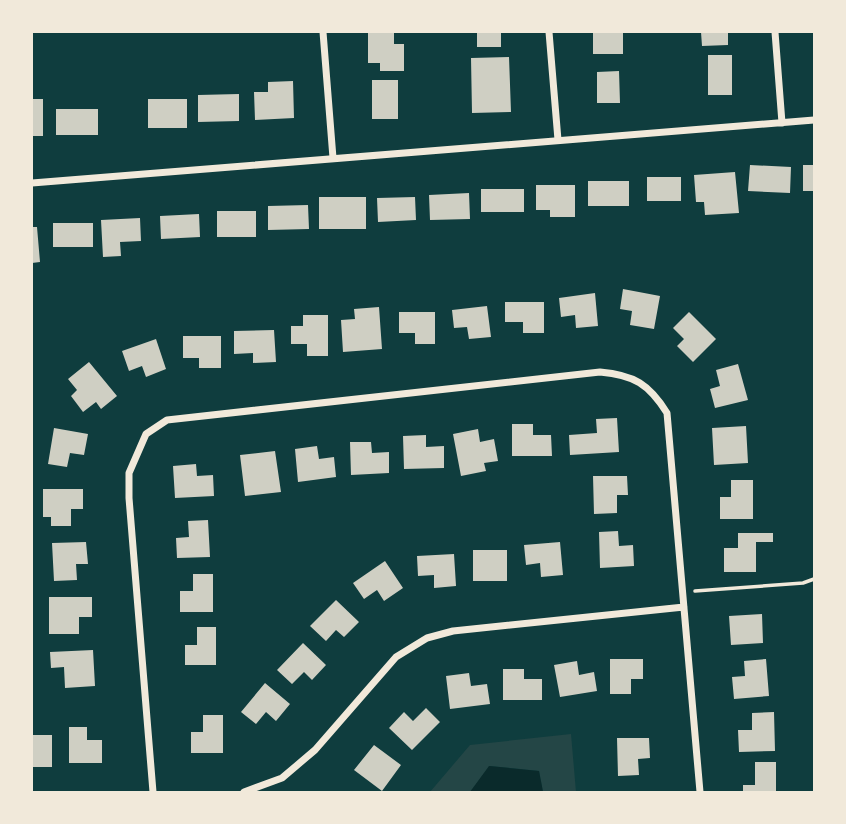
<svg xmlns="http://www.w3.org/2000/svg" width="846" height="824" viewBox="0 0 846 824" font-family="Poppins,sans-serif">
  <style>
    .green { fill: #244646 }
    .water { fill: #0a2a2b }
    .building { fill: #cfcfc3 }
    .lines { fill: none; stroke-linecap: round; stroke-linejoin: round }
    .path { stroke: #f1e9da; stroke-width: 3.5 }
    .minor { stroke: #f1e9da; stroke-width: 7 }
  </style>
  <rect width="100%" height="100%" fill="#0f3d3e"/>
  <!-- green -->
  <path class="green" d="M571 734 576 792H543L539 771 490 766 470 792H430L470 745Z"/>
  <!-- water -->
  <path class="water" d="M489 766 539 771 543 792H470Z"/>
  <!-- building -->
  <path class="building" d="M477 32H501V47H477Z
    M593 32H623V54H593Z
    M701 32H728V45L702 46Z
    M368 33H394V44H404V71H380V63H368Z
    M708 55H732V95H708Z
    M509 57 511 112 472 113 471 58Z
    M619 71 620 103H597V72Z
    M372 80H398V119H372Z
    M293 81 294 118 255 120 254 92H268V82Z
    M239 94V121L198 122V95Z
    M32 99H43V136H32Z
    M148 99H187V128H148Z
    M56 109H98V135H56Z
    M750 165 791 167 790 193 748 191Z
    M803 165H814V191H803Z
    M735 172 739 213 705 215 704 202H696L694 175Z
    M647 177H681V201H647Z
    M588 181H629V206H588Z
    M536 185H575V217H550V210H536Z
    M481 189H524V212H481Z
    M469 193 470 219 430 220 429 195Z
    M319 197H366V229H319Z
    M415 197 416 220 378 222 377 198Z
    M308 205 309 229 268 230V206Z
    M217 211H256V237H217Z
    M199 214 200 237 161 239 160 216Z
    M140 218 141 241 120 242 121 256 103 257 101 220Z
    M53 223H93V247H53Z
    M32 227H37L40 262 32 263Z
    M623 289 660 296 654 329 630 325 632 311 620 309Z
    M595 293 598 326 576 328 575 315 561 317 559 298Z
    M505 302H544V333H523V322H505Z
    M487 306 491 337 469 339 467 327 454 328 452 310Z
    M379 307 382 349 343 352 341 320 355 319 354 309Z
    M399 312H435V344H415V333H399Z
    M689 312 716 339 693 362 677 346 684 339 673 328Z
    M303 315H328V356H307V344H291V326H303Z
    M274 330 276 362 253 363V353L234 354V331Z
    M183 336H221V368H199V358H183Z
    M156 339 166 369 146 377 142 366 129 371 122 351Z
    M89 362 117 396 101 409 96 402 83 412 71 396 77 390 68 379Z
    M738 364 748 400 715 408 710 389 720 386 716 370Z
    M617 418 619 452 570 455 569 435 597 433 596 419Z
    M512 424H533V435H551L552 456H512Z
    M746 426 748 463 714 465 712 428Z
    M54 428 88 434 84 455 70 453 67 467 48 464Z
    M478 429 480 442 494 439 498 461 484 463 486 471 461 476 453 434Z
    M426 435V447L444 446V468L404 469 403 436Z
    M350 442H371L372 453 389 452V473L351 475Z
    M317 446 319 459 334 457 336 477 298 482 295 449Z
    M275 451 281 492 245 496 240 455Z
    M196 464 197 476 213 475 214 496 175 498 173 466Z
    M593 476H627L628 495H617V513L594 514Z
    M731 480H753V519H720V497H731Z
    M43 489H83V509H71V526H51V517H43Z
    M208 520 210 557 177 558 176 538 189 537 188 521Z
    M618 531 619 546 633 545 634 566 600 568 599 532Z
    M738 533H773V542H756V572H724V548H738Z
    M86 542 88 564H76L77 580 54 581 52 543Z
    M560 542 563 575 541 577 540 563 526 565 524 545Z
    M473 550H507V581H473Z
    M454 554 456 586 434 588V575L418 576 417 556Z
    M385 561 403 588 384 601 377 590 364 599 353 583Z
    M193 574H213V612H180V591H193Z
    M49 597H92V617H79V634H49Z
    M336 600 359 622 344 637 336 630 326 641 310 626Z
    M762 614 763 643 731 645 729 616Z
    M197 627H216V665H185V645H197Z
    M303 643 326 665 312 680 304 672 292 684 277 670Z
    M93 650 95 686 65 688 64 667 51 668 50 652Z
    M610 659H643V679H631V694H610Z
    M766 659 769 696 734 699 732 677 745 676 744 661Z
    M577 661 579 675 594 672 597 691 560 697 554 665Z
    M503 669H524V679H542V700H503Z
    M469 673 471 686 487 684 490 704 450 709 446 676Z
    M265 683 290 704 276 721 266 712 256 724 241 712Z
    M426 708 440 722 412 750 389 728 404 712 413 721Z
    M774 712 775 751 739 752 738 730H752V713Z
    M203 715H223V753H191V732H203Z
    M69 727H87V740H102V763H69Z
    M32 735H52V767H32Z
    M617 738H649L650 758 638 759 639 775 618 776Z
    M374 745 401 765 382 791 354 770Z
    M755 762H776V792H743V785H755Z"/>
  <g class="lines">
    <!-- path -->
    <path class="path" d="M695 591 803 583 814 579"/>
    <!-- minor -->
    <path class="minor" d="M323 32 333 158
      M549 32 558 140
      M775 32 782 123
      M32 183 814 120
      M153 792 129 498V473L146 434 167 420 600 372C634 375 649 384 667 413L700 792
      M244 792 282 778 315 750 396 657 427 638 453 631 684 607"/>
  </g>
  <!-- border -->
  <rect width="846" height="824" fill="none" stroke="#f1e9da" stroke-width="66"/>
</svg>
